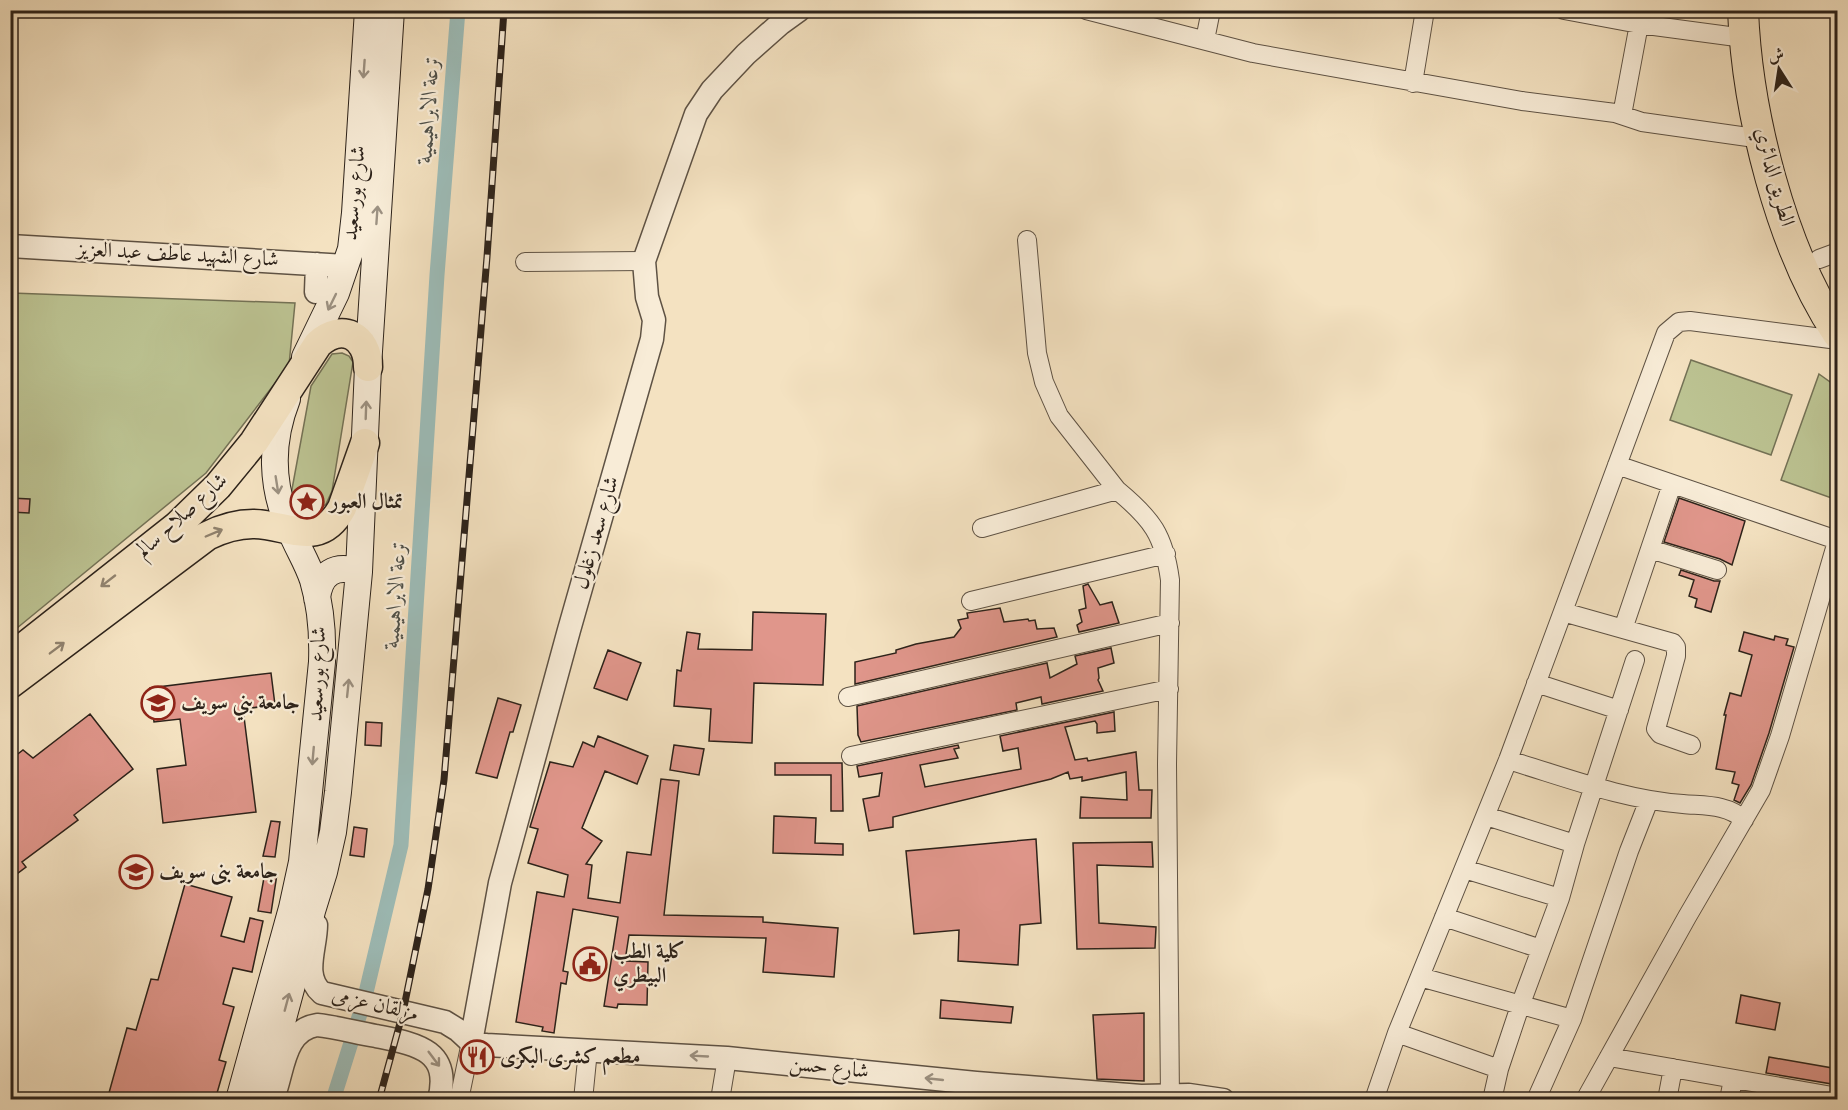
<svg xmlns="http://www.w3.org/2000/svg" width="1848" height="1110" viewBox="0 0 1848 1110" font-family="'IM FELL English',Amiri,serif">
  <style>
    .green { fill: #bcc392; stroke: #747256; stroke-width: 1.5 }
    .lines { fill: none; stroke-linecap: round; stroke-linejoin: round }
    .canal { stroke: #9dbdb9; stroke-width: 15 }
    .building { fill: #e0968b; stroke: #2c221a; stroke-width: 1.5 }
    .minor-casing { stroke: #5e5244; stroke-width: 20 }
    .tertiary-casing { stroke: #5e5244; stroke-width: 25 }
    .secondary-casing { stroke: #2c221a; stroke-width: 28 }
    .primary-casing { stroke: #2c221a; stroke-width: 31 }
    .trunk-casing { stroke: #2c221a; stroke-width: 32 }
    .minor { stroke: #f8ecd7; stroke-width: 18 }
    .tertiary { stroke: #f8ecd7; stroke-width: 22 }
    .secondary { stroke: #f8ecd7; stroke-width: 26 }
    .primary { stroke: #f4e2c1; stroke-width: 28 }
    .trunk { stroke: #f4e2c1; stroke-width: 30 }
    .rail-casing { stroke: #2c221a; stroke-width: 7 }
    .rail { stroke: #f8ecd7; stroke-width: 4.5; stroke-dasharray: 14; stroke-linecap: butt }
    .oneway { stroke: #9c9182 }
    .oneway2 { stroke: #90826e }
    .labels { text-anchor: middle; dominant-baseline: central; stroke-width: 4.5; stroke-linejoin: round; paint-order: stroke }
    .street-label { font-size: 21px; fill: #2c221a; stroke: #f8ecd7 }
    .poi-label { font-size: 21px; font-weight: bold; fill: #2c221a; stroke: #f8ecd7; text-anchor: start }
    .water-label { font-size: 22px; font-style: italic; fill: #4e504a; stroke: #f8ecd7 }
  </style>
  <rect width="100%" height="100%" fill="#f4e2c1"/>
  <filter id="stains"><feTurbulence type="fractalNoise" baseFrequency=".00333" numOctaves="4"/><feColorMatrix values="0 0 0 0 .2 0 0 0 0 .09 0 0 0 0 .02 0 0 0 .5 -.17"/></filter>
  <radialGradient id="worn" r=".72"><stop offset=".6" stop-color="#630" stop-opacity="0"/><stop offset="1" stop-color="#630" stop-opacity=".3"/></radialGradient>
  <!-- green -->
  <path class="green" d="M11 293 295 303 289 365 206 473 11 633Z
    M342 353 349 356 353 362 332 491 326 504 314 514 300 515 296 513 290 500 311 386 332 354Z
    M1691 360 1792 395 1771 455 1670 420Z
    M1819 374 1837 387V500L1781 480Z"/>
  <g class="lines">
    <!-- canal -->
    <path class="canal" d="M333 1100 364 1001 401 845 437 275 458 10"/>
  </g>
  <!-- building -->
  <path class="building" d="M10 498 30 499 29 513 10 512Z
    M1679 498 1745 521 1732 565 1720 559 1664 542Z
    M1681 570 1714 581H1720L1711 612 1695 607 1697 599 1689 596 1694 580 1679 575Z
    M1088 584 1100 605 1112 602 1119 623 1079 632 1077 625 1082 622 1079 610 1086 608 1083 586Z
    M1000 608 1004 622 1028 619 1029 621 1035 620 1037 629 1054 628 1057 637 855 684V662L896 653V650L916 644 954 637 961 628 958 620 968 618 967 613Z
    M753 612 826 614 823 685 754 683 752 743 709 741 711 709 674 706 677 670 681 671 687 632 700 634 698 649 752 650Z
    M1744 632 1774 640 1775 636 1788 639 1786 645 1794 647 1769 733 1751 785 1740 803 1734 800 1739 785 1732 783 1735 772 1716 769 1726 715H1724L1730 693 1741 696 1752 655 1739 651Z
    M1111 648 1114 663 1098 668 1099 678 1098 680 1103 691 1042 704 1041 697 1016 703 1017 710 861 742 858 735 857 706 1047 663 1050 678 1077 664 1075 656Z
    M608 650 641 663 627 700 594 688Z
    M271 673 275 705 243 709 256 812 163 823 157 769 186 765 180 719 154 722 150 688Z
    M498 698 521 705 513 732H510L497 778 476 773Z
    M1114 712 1115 731 1097 733V724L1095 721 1065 727 1075 760 1087 758 1088 761 1136 752 1139 790H1152L1151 818H1080L1081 797 1127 800 1126 772 1082 781V777L1070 779 1068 772 1051 779 893 817V827L869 831 863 799 879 796 882 773 859 777 857 766 958 745 959 748 954 749 958 758 920 765 925 787 1021 769 1018 748 1003 751 1000 736Z
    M90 714 133 769 74 815 78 820 22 862 26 867 10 879V760L23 750 33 758Z
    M366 722 382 723 381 746 365 745Z
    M598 736 648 756 637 784 605 771 582 828 602 841 586 864 592 865 588 898 620 903 627 852 651 855 661 779 679 781 664 915 763 917V922L838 928 834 977 763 972 766 938 629 935 625 961 648 962 647 1005 618 1004 617 1008 604 1006 618 917 573 909 563 971 568 972 566 984 561 983 554 1033 542 1031 543 1027 516 1022 537 892 564 897 568 875 528 863 538 829 530 827 550 762 573 767 583 742 594 747Z
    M674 745 704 749 699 775 670 770Z
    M775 763H842L843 811H831V775H775Z
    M774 816 816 818 815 843 843 844V855L773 853Z
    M271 821 280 822 275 857 263 856Z
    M354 827 367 829 364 857 350 855Z
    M1036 839 1041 923 1020 925 1018 965 958 961 959 930 914 934 906 851Z
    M1152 842 1153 867 1097 865 1099 923 1156 927 1155 948 1077 949 1073 843Z
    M265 872 277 874 271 913 258 911Z
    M185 884 232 897 221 936 244 942 250 918 263 921 252 972 233 968 223 1004 234 1007 219 1060 226 1062 215 1100H107L127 1028 136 1030 151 979 158 980Z
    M1741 995 1780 1003 1775 1030 1736 1023Z
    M941 1000 1013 1007 1011 1023 940 1018Z
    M1144 1013V1081L1097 1079 1093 1015Z
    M1769 1057 1838 1069V1085L1766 1073Z"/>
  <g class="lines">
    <defs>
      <path id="minor" d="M1086 10 1253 53 1522 101 1615 113 1642 122 1762 139
        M1564 10 1639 24 1744 38
        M1205 40 1211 10
        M1413 83 1425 10
        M1622 115 1639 24
        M1027 240 1037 353 1044 382 1059 416 1117 490
        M1819 259 1838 252
        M525 262 644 261
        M1617 465 1837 540
        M982 528 1117 490C1152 519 1164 535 1170 580L1167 764 1170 1100
        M1650 549 1717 570
        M971 601 1166 554
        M1563 612 1673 643 1676 647V656L1656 729 1660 734 1691 745
        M1623 629 1672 484
        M1536 683 1619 710
        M848 697 1170 623
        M851 756 1169 689
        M1508 760C1565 777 1624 800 1683 804 1704 806 1728 804 1744 820
        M1486 816 1575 844
        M1464 869 1560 898
        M1444 917 1541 949
        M1420 977 1572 1019
        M1397 1033 1499 1069
        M1609 1057 1838 1097
        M459 1100 471 1042
        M583 1100 588 1050
        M720 1100 727 1058
        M1374 1100 1397 1033 1508 760 1666 333 1679 322 1690 321 1838 340
        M1492 1100 1499 1069 1520 1006 1560 898 1575 844 1635 660
        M1536 1100 1572 1019 1629 851 1649 800
        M1585 1100 1687 917 1761 790 1780 736 1838 538
        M1667 1100 1673 1068
        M1729 1100 1733 1079"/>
      <path id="tertiary" d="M10 246 346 266
        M316 292 317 264
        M316 925C316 948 302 976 322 993L445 1022 458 1030 471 1042
        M471 1042 500 883 569 630 652 339 654 320 647 297 644 261 696 114 712 90 746 54 781 23 799 10
        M471 1042 486 1045 727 1058 976 1083 1141 1096 1189 1095 1223 1100
        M276 1089C284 1064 286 1030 317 1025 337 1027 357 1033 376 1036 415 1044 452 1049 439 1100"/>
      <path id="secondary" d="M305 357 336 293 351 249 355 213 368 10
        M317 598C320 573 335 564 359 572
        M239 1100 292 908 302 862 322 662C323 634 321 607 313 580 307 562 297 547 290 529 271 487 270 442 287 399
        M261 1100 312 911 324 872 333 832 338 792 359 572 368 367 391 10"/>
      <path id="primary" d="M10 658 177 526 218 486 254 442 318 344C342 322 368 336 368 367
        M10 684 207 536C221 529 236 524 253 524 288 524 319 550 342 508L365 443"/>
      <path id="trunk" d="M1743 10C1747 112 1781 249 1838 334"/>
    </defs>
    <!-- minor casing -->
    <use href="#minor" class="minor-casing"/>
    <!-- tertiary casing -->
    <use href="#tertiary" class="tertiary-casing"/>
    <!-- secondary casing -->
    <use href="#secondary" class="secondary-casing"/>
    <!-- primary casing -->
    <use href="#primary" class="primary-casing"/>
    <!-- trunk casing -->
    <use href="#trunk" class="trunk-casing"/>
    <!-- minor -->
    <use href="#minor" class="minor"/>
    <!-- tertiary -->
    <use href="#tertiary" class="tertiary"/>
    <!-- secondary -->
    <use href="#secondary" class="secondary"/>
    <!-- primary -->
    <use href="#primary" class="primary"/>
    <!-- trunk -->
    <use href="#trunk" class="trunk"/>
    <defs>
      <path id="rail" d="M379 1100 403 1012 428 889 444 780 487 257 504 10"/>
    </defs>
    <!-- rail casing -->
    <use href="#rail" class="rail-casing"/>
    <!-- rail -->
    <use href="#rail" class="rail"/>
  </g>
  <!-- one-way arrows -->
  <defs><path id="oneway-shaft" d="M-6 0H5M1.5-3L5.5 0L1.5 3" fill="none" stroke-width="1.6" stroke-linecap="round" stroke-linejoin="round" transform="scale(1.5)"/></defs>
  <g class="oneway">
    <use href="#oneway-shaft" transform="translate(364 69) rotate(94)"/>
    <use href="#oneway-shaft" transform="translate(377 215) rotate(-86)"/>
    <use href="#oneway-shaft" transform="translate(332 302) rotate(116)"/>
    <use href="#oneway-shaft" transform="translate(366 410) rotate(-88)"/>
    <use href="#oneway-shaft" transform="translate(277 485) rotate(81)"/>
    <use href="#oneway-shaft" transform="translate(348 688) rotate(-84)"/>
    <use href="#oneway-shaft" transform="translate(313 756) rotate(95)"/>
    <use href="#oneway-shaft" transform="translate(287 1002) rotate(-75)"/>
    <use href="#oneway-shaft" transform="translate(699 1056) rotate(-177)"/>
    <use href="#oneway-shaft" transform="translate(434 1059) rotate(53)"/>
    <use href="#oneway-shaft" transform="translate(934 1079) rotate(-174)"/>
  </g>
  <g class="oneway2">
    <use href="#oneway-shaft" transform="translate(214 533) rotate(-23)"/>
    <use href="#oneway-shaft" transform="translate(108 581) rotate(142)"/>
    <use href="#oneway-shaft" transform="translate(57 648) rotate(-37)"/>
  </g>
  <!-- icons -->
  <defs>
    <symbol id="sight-ring" viewBox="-11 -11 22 22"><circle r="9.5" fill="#f8ecd7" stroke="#8f2418" stroke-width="1.5"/><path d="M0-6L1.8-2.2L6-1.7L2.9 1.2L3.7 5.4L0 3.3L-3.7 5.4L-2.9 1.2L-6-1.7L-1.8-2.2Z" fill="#8f2418"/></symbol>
    <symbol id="university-ring" viewBox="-11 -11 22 22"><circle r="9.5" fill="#f8ecd7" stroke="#8f2418" stroke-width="1.5"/><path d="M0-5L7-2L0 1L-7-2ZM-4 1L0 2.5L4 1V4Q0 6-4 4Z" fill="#8f2418"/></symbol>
    <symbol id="civic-ring" viewBox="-11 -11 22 22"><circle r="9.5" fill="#f8ecd7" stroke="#8f2418" stroke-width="1.5"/><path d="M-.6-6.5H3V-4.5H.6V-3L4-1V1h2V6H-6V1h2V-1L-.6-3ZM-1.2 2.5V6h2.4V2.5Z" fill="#8f2418"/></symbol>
    <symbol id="restaurant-ring" viewBox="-11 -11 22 22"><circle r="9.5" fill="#f8ecd7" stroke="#8f2418" stroke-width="1.5"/><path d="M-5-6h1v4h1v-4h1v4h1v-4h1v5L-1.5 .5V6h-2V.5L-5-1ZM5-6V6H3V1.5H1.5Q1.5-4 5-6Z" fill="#8f2418"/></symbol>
  </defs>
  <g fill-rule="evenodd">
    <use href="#sight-ring" x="288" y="483" width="38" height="38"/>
    <use href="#university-ring" x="139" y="684" width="38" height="38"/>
    <use href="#university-ring" x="117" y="853" width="38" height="38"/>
    <use href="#civic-ring" x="571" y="945" width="38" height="38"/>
    <use href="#restaurant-ring" x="458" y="1038" width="38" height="38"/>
  </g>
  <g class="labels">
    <!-- street labels -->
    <g class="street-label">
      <text transform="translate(1774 177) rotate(75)">الطريق الدائري</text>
      <text transform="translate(355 193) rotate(-85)">شارع بورسعيد</text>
      <text transform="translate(178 255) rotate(3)">شارع الشهيد عاطف عبد العزيز</text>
      <text transform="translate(182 516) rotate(-42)">شارع صلاح سالم</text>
      <text transform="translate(597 533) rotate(-74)">شارع سعد زغلول</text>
      <text transform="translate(318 674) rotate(-88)">شارع بورسعيد</text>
      <text transform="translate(375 1005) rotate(13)">مزلقان عزمى</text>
      <text transform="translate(829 1068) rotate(6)">شارع حسن</text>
    </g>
    <!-- poi labels -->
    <g class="poi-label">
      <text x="330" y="502">تمثال العبور</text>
      <text x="181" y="703">جامعة بني سويف</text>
      <text x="159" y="872">جامعة بنى سويف</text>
      <text x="613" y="952">كلية الطب<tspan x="613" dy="24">البيطري</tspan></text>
      <text x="500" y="1057">مطعم كشرى البكرى</text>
    </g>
    <!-- water labels -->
    <g class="water-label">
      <text transform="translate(429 109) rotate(-86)">ترعة الابراهيمية</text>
      <text transform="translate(396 594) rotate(-86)">ترعة الابراهيمية</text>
    </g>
  </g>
  <!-- margin -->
  <rect width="1848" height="1110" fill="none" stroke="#f4e2c1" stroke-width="36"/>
  <rect x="12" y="12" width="1824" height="1086" fill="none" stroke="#2c221a" stroke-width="3"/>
  <rect x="18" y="18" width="1812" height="1074" fill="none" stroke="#2c221a" stroke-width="1.5"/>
  <!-- north arrow -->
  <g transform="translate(1779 69) rotate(348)" stroke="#f8ecd7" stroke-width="4.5" paint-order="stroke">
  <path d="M0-4.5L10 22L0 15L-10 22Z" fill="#2c221a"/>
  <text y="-9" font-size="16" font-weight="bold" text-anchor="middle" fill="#2c221a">ش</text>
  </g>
  <rect width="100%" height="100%" filter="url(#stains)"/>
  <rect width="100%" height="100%" fill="url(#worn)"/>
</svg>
